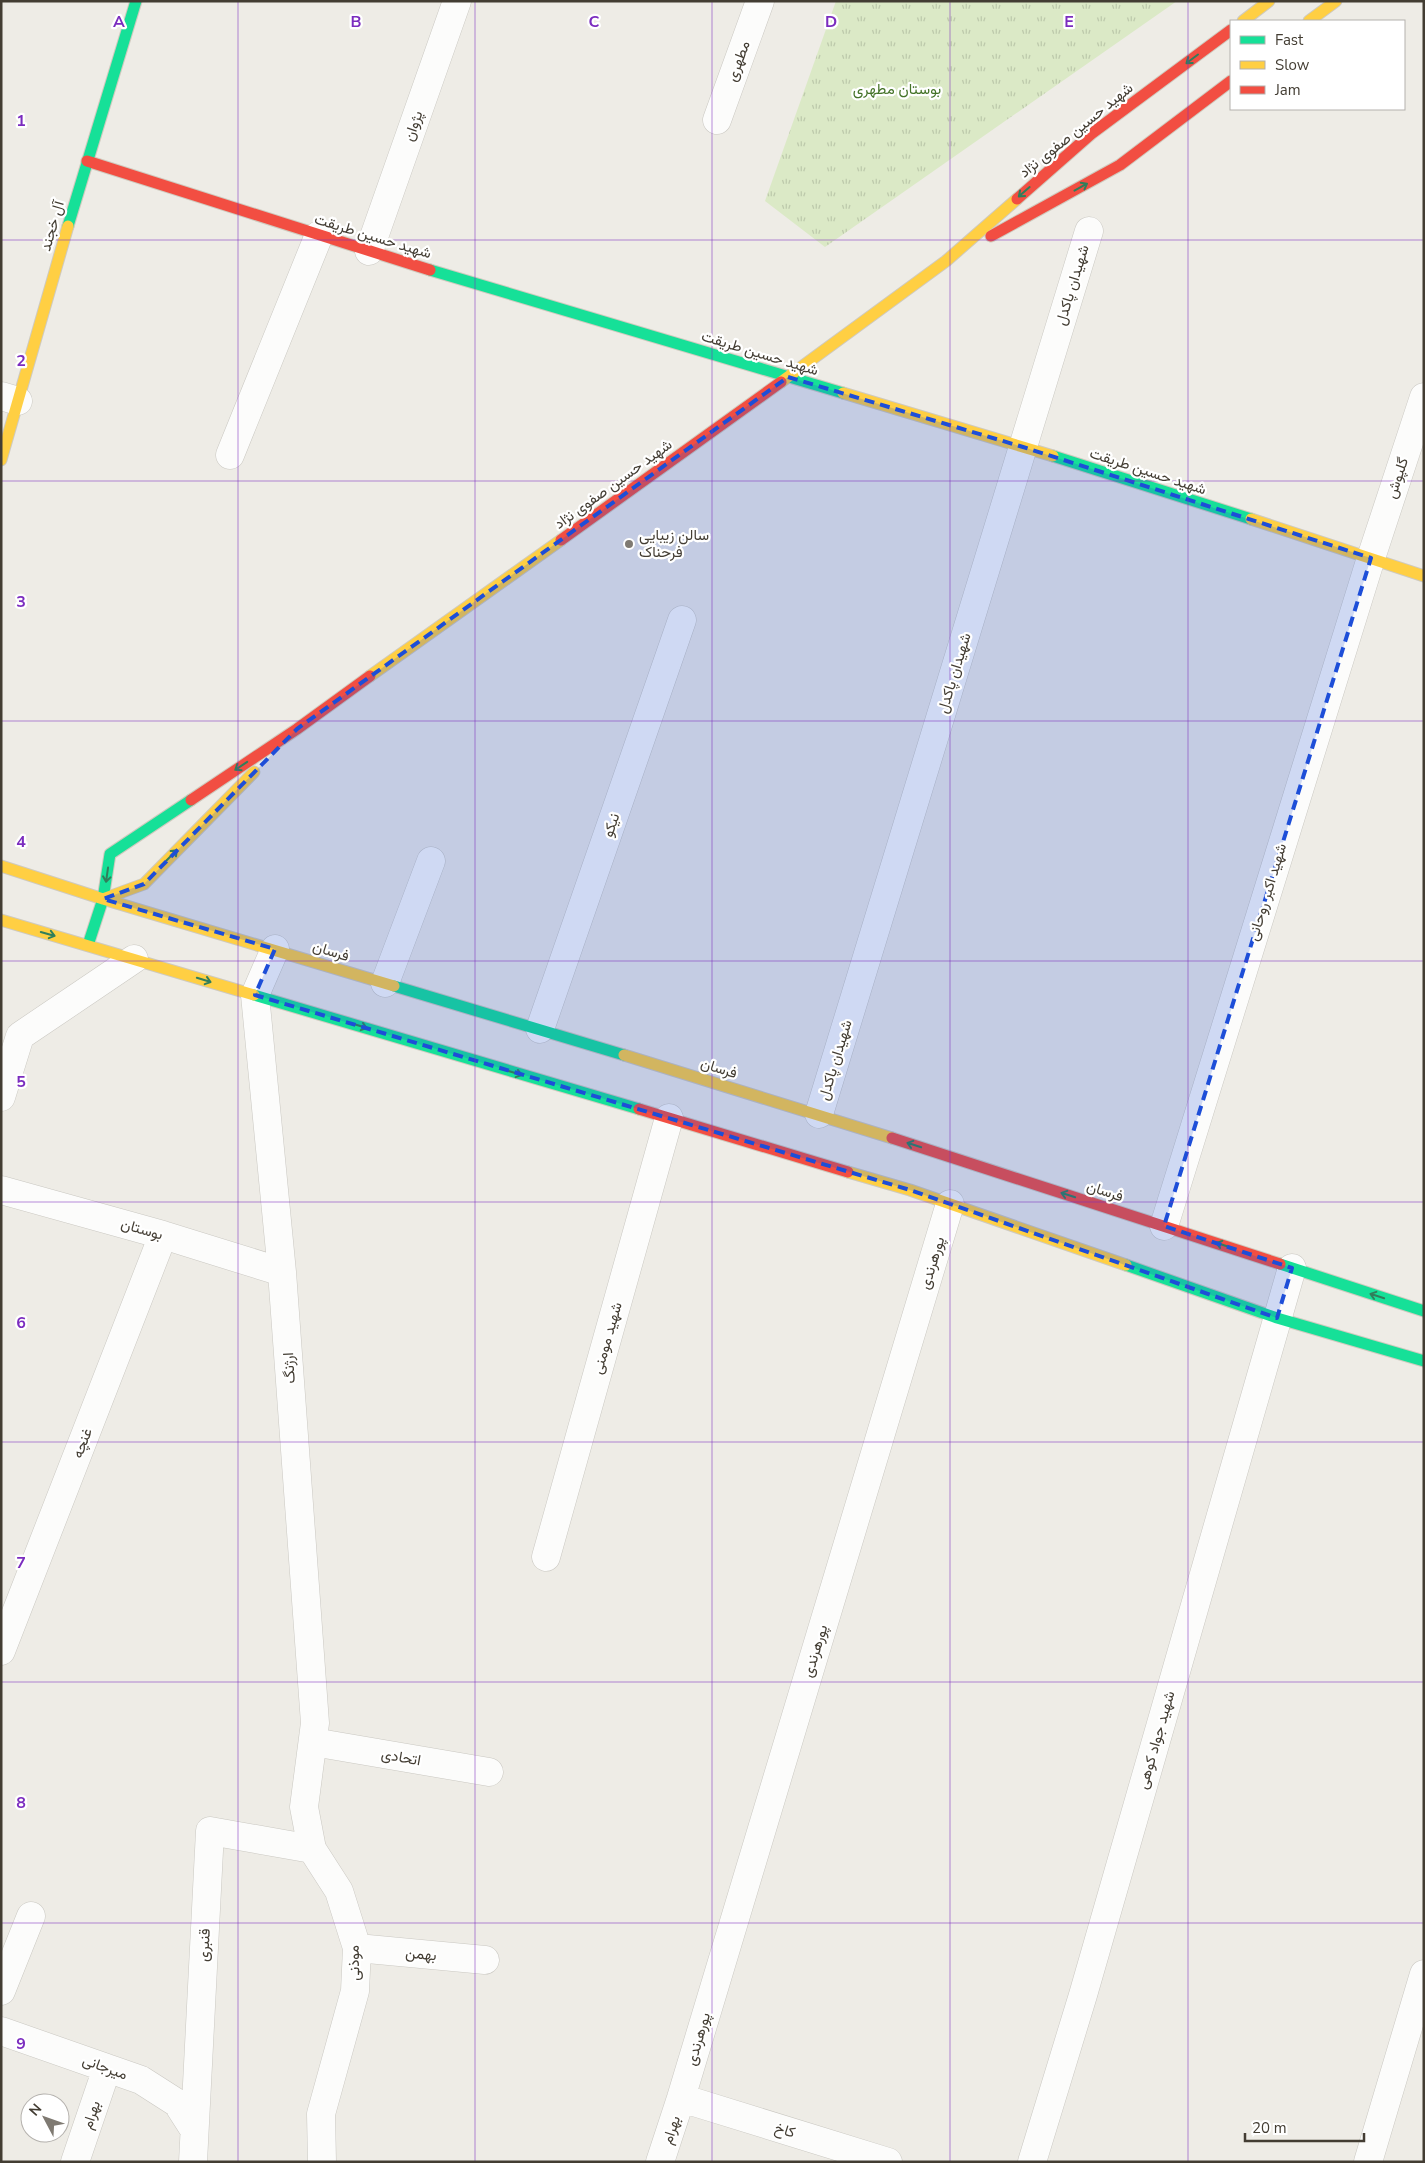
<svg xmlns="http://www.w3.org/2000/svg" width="1425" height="2163" viewBox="0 0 1425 2163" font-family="'Nunito Sans',Vazirmatn,sans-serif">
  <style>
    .park { fill: url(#park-tufts) }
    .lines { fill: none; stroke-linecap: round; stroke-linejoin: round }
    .street-casing { stroke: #cac8c2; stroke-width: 29 }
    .fast-casing { stroke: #cfcabe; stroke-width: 13 }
    .slow-casing { stroke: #cfcabe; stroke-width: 13 }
    .jam-casing { stroke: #cfcabe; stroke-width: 13 }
    .street { stroke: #fcfcfb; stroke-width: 28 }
    .fast { stroke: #16e098; stroke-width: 11 }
    .slow { stroke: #ffcf43; stroke-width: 11 }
    .jam { stroke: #f24e42; stroke-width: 11 }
    .oneway { stroke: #317e5b }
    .marked { fill: #1d4ed8; fill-opacity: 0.2; stroke: #1d4ed8; stroke-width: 4; stroke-dasharray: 10 6; stroke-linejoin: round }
    .grid { fill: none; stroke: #7b2cbf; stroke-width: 1; stroke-opacity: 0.55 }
    .poi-dot { fill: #7f7a72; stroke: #fff; stroke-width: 2 }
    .labels { text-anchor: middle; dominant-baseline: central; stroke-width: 4.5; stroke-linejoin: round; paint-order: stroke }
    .street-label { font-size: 15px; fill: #433d33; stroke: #fff }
    .park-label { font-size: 15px; fill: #447328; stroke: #fff }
    .poi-label { font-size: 15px; fill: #433d33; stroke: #fff; text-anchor: start }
    .grid-label { font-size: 16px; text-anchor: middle; font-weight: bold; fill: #7b2cbf; stroke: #fff; stroke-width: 4.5; stroke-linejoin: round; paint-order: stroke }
  </style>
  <defs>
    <pattern id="park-tufts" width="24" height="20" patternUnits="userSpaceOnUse" patternTransform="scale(1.25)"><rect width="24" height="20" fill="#dbe9c6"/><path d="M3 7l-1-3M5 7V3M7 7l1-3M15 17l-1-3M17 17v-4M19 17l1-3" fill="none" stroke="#bdc9ab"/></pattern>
  </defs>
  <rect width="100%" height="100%" fill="#eeece6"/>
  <!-- park -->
  <path class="park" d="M836 1H1177L825 247 765 201Z"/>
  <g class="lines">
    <defs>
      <path id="street" d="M717 120 760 1
        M369 251 457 1
        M1 396 18 401
        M230 455 319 235
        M275 949 255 995 282 1272 315 1723 304 1807 312 1849 339 1891 357 1948 355 1991 321 2114 322 2162
        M385 983 431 861
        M540 1029 682 620
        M1 1097 20 1036 134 959
        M819 1114 1089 231
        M1 1190 163 1235 282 1272
        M1164 1226 1371 558 1424 397
        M546 1557 669 1118
        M1 1651 163 1235
        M313 1742 489 1772
        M357 1948 485 1960
        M1 1991 31 1916
        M1 2031 141 2080 177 2103 193 2128
        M681 2098 888 2162
        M75 2162 107 2068
        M193 2162 210 1831 312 1849
        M660 2162 681 2098 950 1204
        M1032 2162 1083 1995 1292 1268
        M1368 2162 1424 1974"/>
      <path id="fast" d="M68 226 136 1
        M430 270 843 393
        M1053 456 1251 519
        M88 945 103 899 110 854 191 800
        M394 986 624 1055
        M254 995 639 1109
        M1280 1264 1424 1311
        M1126 1265 1277 1318 1424 1361"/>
      <path id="slow" d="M1243 21 1269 1
        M1309 21 1336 1
        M781 382 946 261 1017 199
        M843 393 1053 456
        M1 460 68 226
        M1251 519 1424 576
        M370 676 561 540
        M1 866 103 899 394 986
        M103 899 144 884 254 772
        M1 920 254 995
        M624 1055 892 1138
        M848 1172 910 1190 1126 1265"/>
      <path id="jam" d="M87 161 430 270
        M1017 199 1091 134 1231 30
        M991 236 1120 165 1231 81
        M561 540 781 382
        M191 800 297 729 370 676
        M639 1109 848 1172
        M892 1138 1280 1264"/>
    </defs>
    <!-- street casing -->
    <use href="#street" class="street-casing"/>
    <!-- fast casing -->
    <use href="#fast" class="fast-casing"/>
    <!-- slow casing -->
    <use href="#slow" class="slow-casing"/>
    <!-- jam casing -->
    <use href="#jam" class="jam-casing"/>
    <!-- street -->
    <use href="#street" class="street"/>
    <!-- fast -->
    <use href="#fast" class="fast"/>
    <!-- slow -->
    <use href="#slow" class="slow"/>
    <!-- jam -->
    <use href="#jam" class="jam"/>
  </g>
  <!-- one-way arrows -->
  <defs><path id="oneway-shaft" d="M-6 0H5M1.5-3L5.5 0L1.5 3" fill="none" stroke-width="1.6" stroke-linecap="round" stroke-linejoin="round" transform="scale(1.25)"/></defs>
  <g class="oneway">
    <use href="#oneway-shaft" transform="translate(1192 59) rotate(143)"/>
    <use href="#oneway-shaft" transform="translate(1081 187) rotate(-29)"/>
    <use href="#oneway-shaft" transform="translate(1024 192) rotate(139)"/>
    <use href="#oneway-shaft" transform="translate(241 766) rotate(146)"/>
    <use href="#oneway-shaft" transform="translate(172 855) rotate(-45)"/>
    <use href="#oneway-shaft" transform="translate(107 875) rotate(98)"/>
    <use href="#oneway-shaft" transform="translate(48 934) rotate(16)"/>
    <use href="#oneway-shaft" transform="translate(204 980) rotate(17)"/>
    <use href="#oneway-shaft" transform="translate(360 1026) rotate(17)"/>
    <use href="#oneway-shaft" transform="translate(515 1073) rotate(17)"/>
    <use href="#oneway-shaft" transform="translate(914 1145) rotate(-162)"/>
    <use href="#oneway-shaft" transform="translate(1068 1195) rotate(-162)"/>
    <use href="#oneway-shaft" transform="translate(1223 1245) rotate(-162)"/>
    <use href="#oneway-shaft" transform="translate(1377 1296) rotate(-162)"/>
  </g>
  <!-- marked area -->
  <path class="marked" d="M788 377 1023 447 1371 558 1164 1226 1292 1268 1277 1318 910 1190 255 995 275 949 103 899 144 884 297 729Z"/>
  <!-- grid -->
  <path class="grid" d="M238 1V2162M475 1V2162M712 1V2162M950 1V2162M1188 1V2162M1 240H1424M1 481H1424M1 721H1424M1 961H1424M1 1202H1424M1 1442H1424M1 1682H1424M1 1923H1424"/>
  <!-- markers -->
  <circle class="poi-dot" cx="629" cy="544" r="5"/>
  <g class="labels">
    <!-- street labels -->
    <g class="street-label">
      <text transform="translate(738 61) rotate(-70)">مطهری</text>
      <text transform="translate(413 126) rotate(-71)">پژوان</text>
      <text transform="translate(1076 130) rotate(-39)">شهید حسین صفوی نژاد</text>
      <text transform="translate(52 226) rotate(-74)">آل خجند</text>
      <text transform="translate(373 236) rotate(17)">شهید حسین طریقت</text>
      <text transform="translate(1072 285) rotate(-73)">شهیدان پاکدل</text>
      <text transform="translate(760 353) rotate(17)">شهید حسین طریقت</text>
      <text transform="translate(1148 471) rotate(18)">شهید حسین طریقت</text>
      <text transform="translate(1397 478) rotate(-72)">گلپوش</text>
      <text transform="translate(613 484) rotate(-36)">شهید حسین صفوی نژاد</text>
      <text transform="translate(954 673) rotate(-73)">شهیدان پاکدل</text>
      <text transform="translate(611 825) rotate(-71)">نیکو</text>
      <text transform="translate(1267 892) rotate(-73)">شهید اکبر روحانی</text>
      <text transform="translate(331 951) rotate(17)">فرسان</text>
      <text transform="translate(835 1060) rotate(-73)">شهیدان پاکدل</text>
      <text transform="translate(719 1068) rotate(17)">فرسان</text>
      <text transform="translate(1105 1191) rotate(18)">فرسان</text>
      <text transform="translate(142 1229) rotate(16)">بوستان</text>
      <text transform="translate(932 1263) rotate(-73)">پورهرندی</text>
      <text transform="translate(607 1338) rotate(-74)">شهید مومنی</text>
      <text transform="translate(289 1368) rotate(-94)">ارژنگ</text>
      <text transform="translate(82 1443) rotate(-69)">غنچه</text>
      <text transform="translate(815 1651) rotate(-73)">پورهرندی</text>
      <text transform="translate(1156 1740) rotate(-74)">شهید جواد کوهی</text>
      <text transform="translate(401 1757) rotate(10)">اتحادی</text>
      <text transform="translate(204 1945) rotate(-87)">قنبری</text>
      <text transform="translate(421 1954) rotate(5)">بهمن</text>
      <text transform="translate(354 1963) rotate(-91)">موذنی</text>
      <text transform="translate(698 2039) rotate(-74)">پورهرندی</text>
      <text transform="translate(105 2067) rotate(20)">میرجانی</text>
      <text transform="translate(91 2115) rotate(-72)">بهرام</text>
      <text transform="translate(671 2130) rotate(-72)">بهرام</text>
      <text transform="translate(785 2130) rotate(17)">کاخ</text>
    </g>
    <!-- park labels -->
    <g class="park-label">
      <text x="897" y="89">بوستان مطهری</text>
    </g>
    <!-- poi labels -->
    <g class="poi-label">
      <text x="639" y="535">سالن زیبایی<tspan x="639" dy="17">فرحناک</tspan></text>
    </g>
  </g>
  <g class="grid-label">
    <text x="119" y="27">A</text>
    <text x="356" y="27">B</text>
    <text x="594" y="27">C</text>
    <text x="831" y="27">D</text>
    <text x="1069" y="27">E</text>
    <text x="21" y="126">1</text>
    <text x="21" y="366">2</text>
    <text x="21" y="607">3</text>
    <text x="21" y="847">4</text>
    <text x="21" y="1087">5</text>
    <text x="21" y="1328">6</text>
    <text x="21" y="1568">7</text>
    <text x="21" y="1808">8</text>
    <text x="21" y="2049">9</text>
  </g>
  <!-- border -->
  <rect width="1425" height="2163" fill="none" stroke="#433d33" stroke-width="5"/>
  <!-- legend -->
  <rect x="1230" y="20" width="175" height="90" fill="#ffffff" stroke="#b4b1ad"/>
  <rect x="1240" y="36" width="25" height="8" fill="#16e098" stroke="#b4b1ad"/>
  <text x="1275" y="45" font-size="15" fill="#433d33">Fast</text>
  <rect x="1240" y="61" width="25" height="8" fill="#ffcf43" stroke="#b4b1ad"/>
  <text x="1275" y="70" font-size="15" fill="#433d33">Slow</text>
  <rect x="1240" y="86" width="25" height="8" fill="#f24e42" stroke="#b4b1ad"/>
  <text x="1275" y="95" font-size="15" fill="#433d33">Jam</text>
  <!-- north arrow -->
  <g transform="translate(45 2118) rotate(311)"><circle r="24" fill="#ffffff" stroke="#b4b1ad"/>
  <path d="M0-4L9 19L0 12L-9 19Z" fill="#7f7a72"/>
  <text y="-8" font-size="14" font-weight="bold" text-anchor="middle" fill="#433d33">N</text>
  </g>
  <!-- scale -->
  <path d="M1245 2133v8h119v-8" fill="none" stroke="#433d33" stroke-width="2.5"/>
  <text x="1252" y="2133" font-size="15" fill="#433d33" stroke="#ffffff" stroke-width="4" paint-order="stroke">20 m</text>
</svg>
